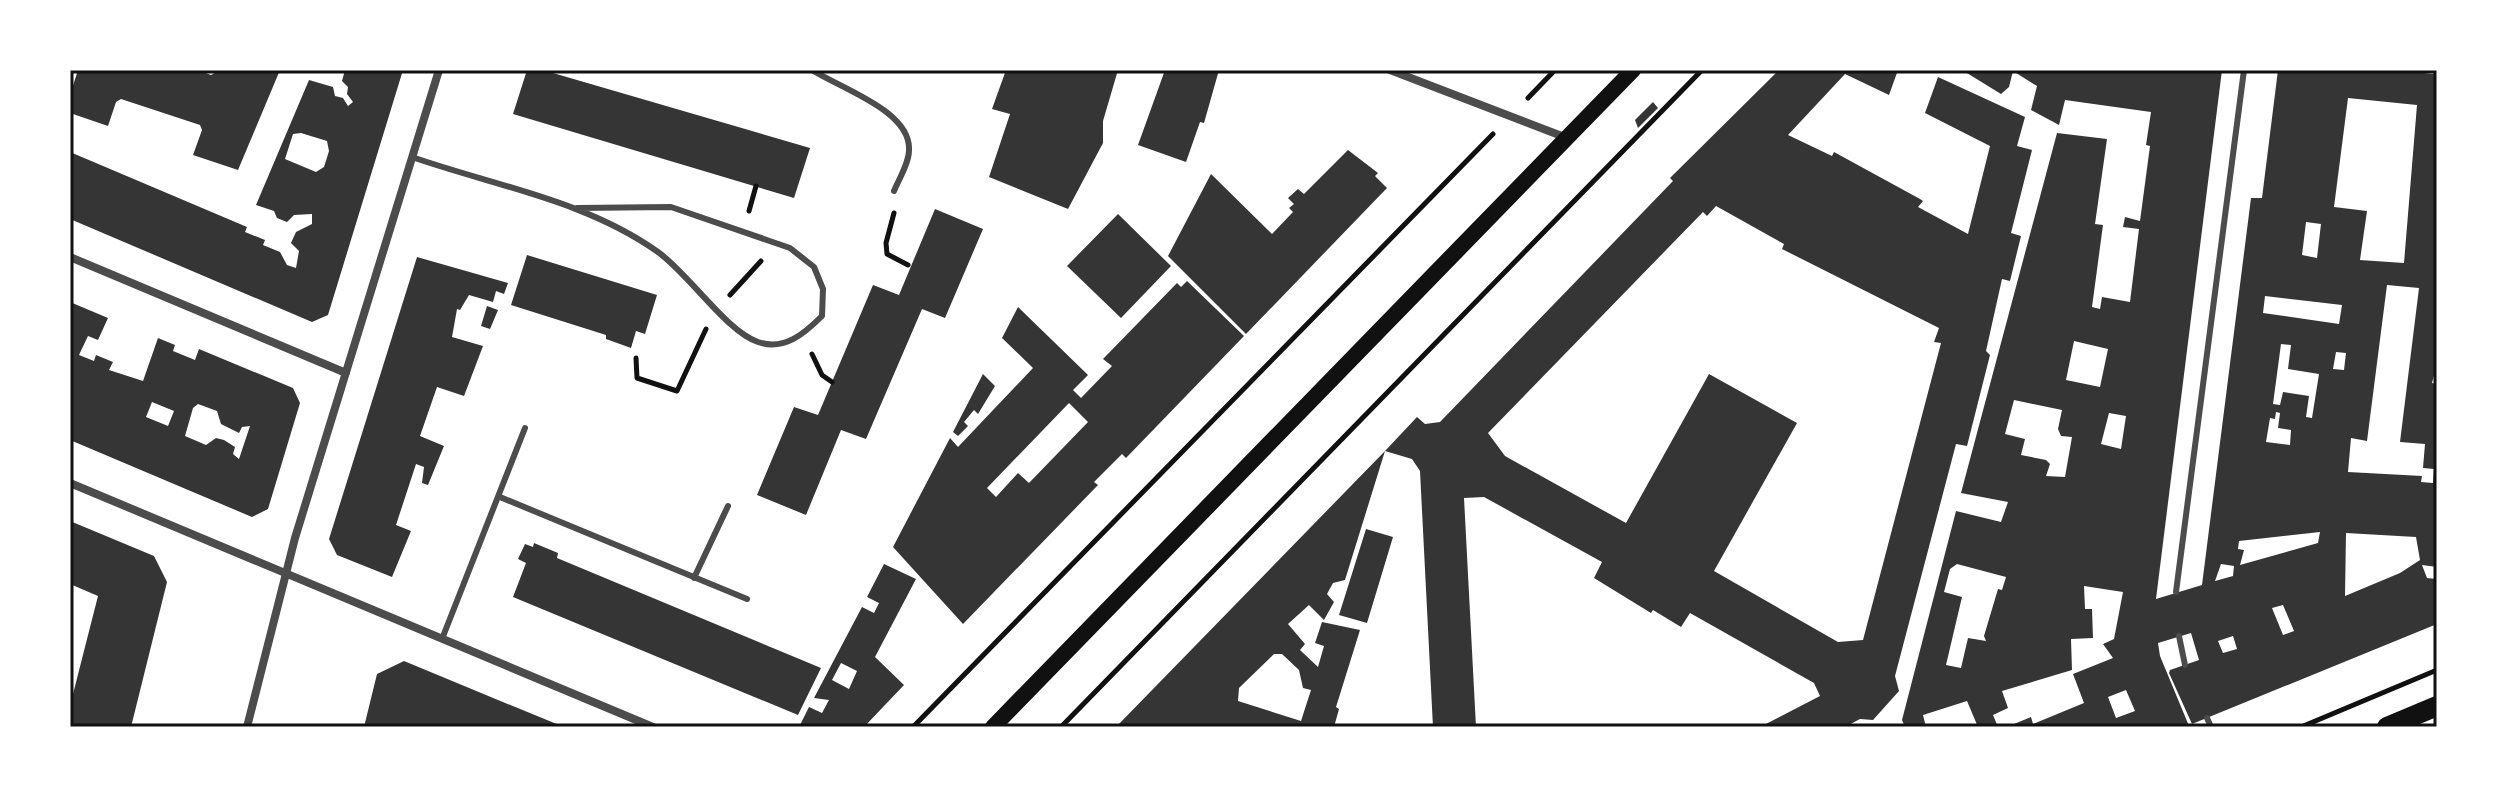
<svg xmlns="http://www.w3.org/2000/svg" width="2507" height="797" viewBox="0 0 2507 797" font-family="'DejaVu Sans',sans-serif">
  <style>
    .building { fill: #353535; fill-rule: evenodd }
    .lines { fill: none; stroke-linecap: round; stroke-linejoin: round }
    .path { stroke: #111; stroke-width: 5 }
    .service { stroke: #4c4c4c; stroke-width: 6 }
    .minor { stroke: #4c4c4c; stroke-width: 8 }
    .secondary { stroke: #111; stroke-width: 16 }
    .primary { stroke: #111; stroke-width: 20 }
    .neatline { fill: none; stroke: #111; stroke-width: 3 }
  </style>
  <rect width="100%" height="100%" fill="#fff"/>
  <!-- building -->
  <path class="building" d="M78 70H198L211 75 220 70H280L238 170 193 155 202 130 200 125 121 99 116 102 108 126 70 113V95Z
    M345 70H403L328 315 312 322 70 219V152L247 227 245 232 265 240 263 245 280 252 287 265 296 268 299 251 291 243 296 232 312 224V214L294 215 287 222 277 218 274 211 256 205 309 80 333 87 335 96 343 98 348 106 353 102 347 94 348 87 342 81ZM301 133 327 141 329 151 324 167 316 172 285 159 293 134Z
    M527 70H554L553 73 810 148 794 198 513 114Z
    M1006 70H1118L1103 121V143L1068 209 989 177 1010 114 992 109Z
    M1165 70H1219L1204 123 1200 122 1186 162 1138 145Z
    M1779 70H1898L1889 95 1845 74 1788 135 1832 156 1834 152 1920 199 1923 201 1918 207 1968 234 1990 146 1925 113 1938 77 2025 117 2017 146 2032 150 2011 233 2021 236 2010 281 2002 279 1986 351 1990 355 1967 446 1956 444 1895 676 1899 691 1873 720 1860 719 1845 727H1760L1820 696 1814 683 1690 613 1681 627 1653 610 1651 613 1594 578 1602 562 1484 497 1464 498 1476 727H1433L1420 471 1412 459 1385 451 1417 417 1425 424 1440 422 1673 181 1670 178ZM1716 206 1784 244 1782 249 1939 328 1934 342 1941 343 1863 640 1838 642 1714 571 1797 423 1709 374 1626 523 1505 456 1488 433 1703 212 1707 216Z
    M1962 70H2222L2156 599 2202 585 2251 198H2262L2278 70H2400L2433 74 2437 70V365L2432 383 2437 384V567L2422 565 2427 578 2437 579V624L2192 724 2169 673 2170 670 2199 660 2191 633 2158 643 2160 656 2189 726 2015 727 2014 724 2031 717 2033 724 2084 703 2073 674 2113 658 2103 644 2114 639 2123 592 2084 586 2085 609H2092L2093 638 2071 639 2072 670 2002 691 2008 708 1993 715 1998 727H1978L1967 701 1923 715 1926 727H1905L1902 720 1956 511 2001 522 2008 502 1961 493 2057 133 2107 139 2095 224 2103 225 2092 307 2100 309 2102 297 2130 302 2139 229 2123 227 2125 217 2140 221 2150 146 2146 145 2151 112 2065 100 2059 125 2031 110 2037 86 2013 71 2009 87 2001 94ZM2348 98 2417 105 2404 263 2360 260 2367 211 2334 207ZM2306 222 2321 224 2317 258 2302 255ZM2387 285 2419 288 2400 442 2425 444 2423 468 2434 469 2433 483 2421 482 2422 476 2348 472 2351 438 2367 441ZM2265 296 2342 305 2339 324 2263 313ZM2074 341 2108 349 2100 387 2066 380ZM2281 344 2291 345 2288 369 2319 374 2312 418 2306 417 2309 396 2283 392 2280 405 2273 404ZM2336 352 2346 353 2344 370 2333 369ZM2014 400 2062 410 2058 429 2061 436 2072 437 2065 477 2046 476 2050 464 2046 460 2021 455 2025 439 2005 434ZM2276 412 2280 413 2278 428 2291 430 2290 445 2266 442 2270 418 2275 419ZM2109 413 2126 416 2121 449 2101 444ZM2320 532 2318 543 2240 565 2244 550 2238 549 2239 541ZM2346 533 2416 537 2420 560 2400 573 2345 596ZM1957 564 2006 577 2002 590 1998 589 1984 636 1986 641 1968 638 1961 668 1946 665 1962 597 1944 592 1950 569ZM2221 564 2234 566 2233 576 2215 581ZM2283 605 2294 631 2283 635 2272 608ZM2233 636 2237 649 2223 653 2218 641ZM2126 690 2135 711 2116 718 2108 697Z
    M1653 102 1658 108 1638 128 1635 120Z
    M1348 150 1378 173 1375 176 1387 188 1246 334 1168 256 1211 174 1272 234 1293 212 1289 208 1294 204 1288 198 1298 189 1304 194Z
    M935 209 983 229 945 318 922 309 866 439 841 430 806 515 757 495 794 407 818 415 873 285 899 295Z
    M1118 214 1171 266 1121 318 1067 266Z
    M527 255 657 295 645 334 636 331 631 348 606 339V335L511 305Z
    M417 257 508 283 504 294 496 291 493 302 469 295 460 310 457 309 452 337 483 346 464 396 437 387 420 436 444 446 428 485 422 483 424 467 416 464 396 525 411 531 392 577 337 555 329 539Z
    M1187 281 1244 336 1126 458 1122 454 1094 482 1098 485 963 624 893 547 950 438 958 447 1033 368 1002 338 1018 307 1088 375 1073 390 1081 398 1112 366 1103 359 1177 283 1181 287ZM1069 403 1088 422 1029 483 1018 473 996 497 987 488Z
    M70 302 108 318 98 340 88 336 79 355 94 361 96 355 113 362 109 370 143 381 158 338 175 345 173 351 195 360 199 349 293 388 300 403 268 509 252 517 70 440ZM152 402 174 411 168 426 146 417ZM198 404 217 411 221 424 239 433 242 427 250 426 239 459 233 454 235 447 224 440 216 438 206 445 185 436 193 408Z
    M487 306 498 310 490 329 481 326Z
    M983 374 995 386 978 414 974 410 964 422 968 426 958 436 953 432Z
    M1385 451 1345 580 1333 583 1327 594 1334 602 1324 620 1309 605 1288 624 1305 644 1300 650 1318 667 1324 646 1315 643 1322 622 1360 630 1336 707 1339 709 1334 727H1116ZM1274 654H1282L1299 670 1303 688 1311 690 1301 721 1238 701 1239 688Z
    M70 521 154 556 167 582 131 727H70V693L73 694 98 596 70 584Z
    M1366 529 1393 537 1367 623 1339 615Z
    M534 543 558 553 557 558 821 668 798 715 513 597 526 563 518 559 525 544 533 547Z
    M884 564 916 579 875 657 904 685 864 727H799L809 707 822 713 829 700 814 698 862 607 874 613 879 603 867 597ZM841 663 857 671 849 689 832 680Z
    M404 661 498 700 564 727H364L377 674Z"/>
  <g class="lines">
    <!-- path -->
    <path class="path" d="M1528 98 1555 70
      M749 211 756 186
      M894 213 886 243 887 254 908 265
      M730 295 761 261
      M812 354 822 375 832 382
      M636 358 637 378 677 391 706 329
      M913 727 1493 134
      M1061 727 1702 70
      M2301 727 2437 670"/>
    <!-- service -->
    <path class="service" d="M812 70C842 89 911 111 909 150 909 163 899 179 894 191
      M412 157C495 186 585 200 658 252 689 274 726 331 758 342 784 351 804 334 822 316L823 289 814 267 790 248 671 207 577 208
      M500 497 747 599
      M694 578 728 506
      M2176 592 2244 70
      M2179 636 2185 665
      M442 639 525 428
      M2207 718 2211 727"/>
    <!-- minor -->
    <path class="minor" d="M1390 70 1567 138
      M70 257 346 373
      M70 483 653 727
      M247 727 295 538 439 70"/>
    <!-- secondary -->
    <path class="secondary" d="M993 727 1633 70"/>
    <!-- primary -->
    <path class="primary" d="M2387 727 2437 706"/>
  </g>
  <!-- border -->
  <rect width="2507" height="797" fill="none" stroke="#ffffff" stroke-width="144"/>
  <rect x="72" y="72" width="2363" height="653" class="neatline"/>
</svg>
